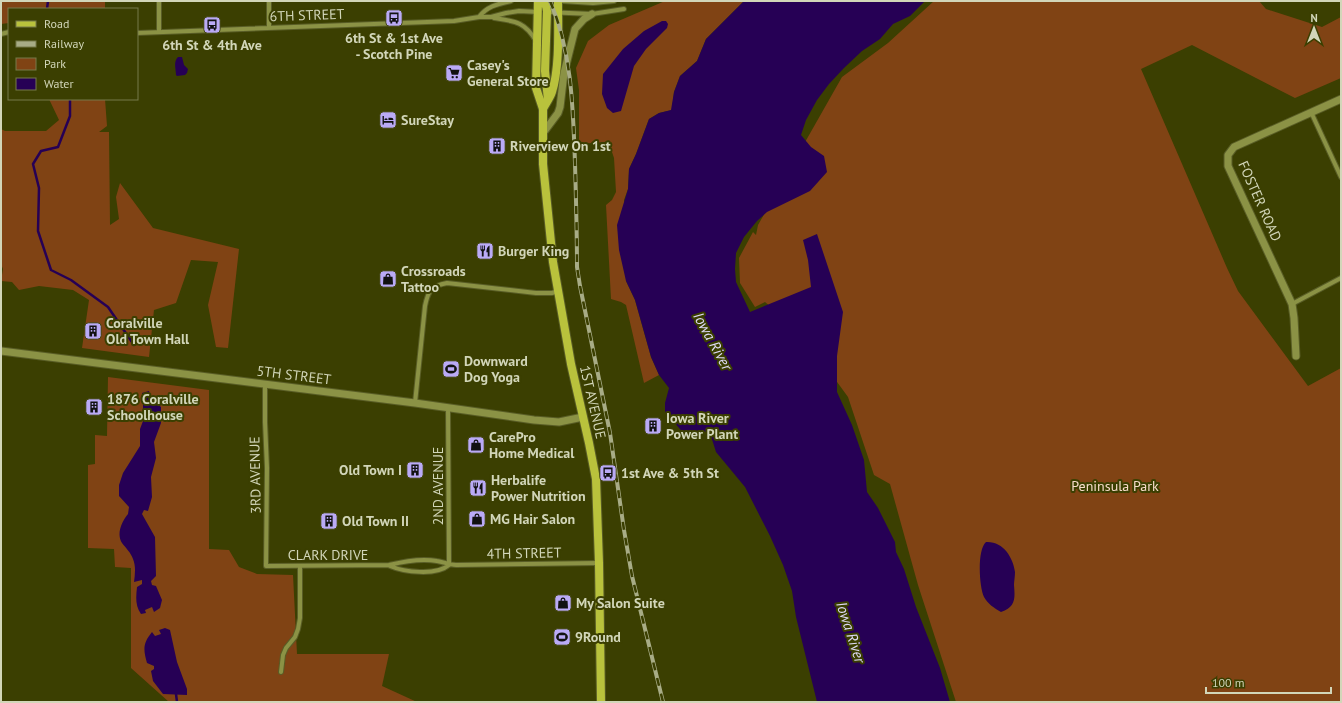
<svg xmlns="http://www.w3.org/2000/svg" width="1342" height="703" viewBox="0 0 1342 703" font-family="'PT Sans',sans-serif">
  <style>
    .green { fill: #804314 }
    .water { fill: #260055 }
    .lines { fill: none; stroke-linecap: round; stroke-linejoin: round }
    .stream { stroke: #260055; stroke-width: 2.5 }
    .minor-casing { stroke: #595d26; stroke-width: 6 }
    .tertiary-casing { stroke: #595d26; stroke-width: 9 }
    .secondary-casing { stroke: #595d26; stroke-width: 10 }
    .minor { stroke: #8b9245; stroke-width: 4 }
    .tertiary { stroke: #8b9245; stroke-width: 7 }
    .secondary { stroke: #b9c23c; stroke-width: 8 }
    .rail-casing { stroke: #a8ac86; stroke-width: 4 }
    .rail { stroke: #3b3f01; stroke-width: 2.5; stroke-dasharray: 8; stroke-linecap: butt }
    .labels { text-anchor: middle; dominant-baseline: central; stroke-width: 4; stroke-linejoin: round; paint-order: stroke }
    .street-label { font-size: 14px; fill: #d2d6b9; stroke: #3b3f01 }
    .poi-label { font-size: 14px; font-weight: bold; fill: #d2d6b9; stroke: #3b3f01; text-anchor: start }
    .park-label { font-size: 14px; fill: #f8dcca; stroke: #3b3f01 }
    .water-label { font-size: 15px; font-style: italic; fill: #ddd9f5; stroke: #3b3f01 }
  </style>
  <rect width="100%" height="100%" fill="#3b3f01"/>
  <!-- green -->
  <path class="green" d="M1 1H105V9H9V23L1 24Z
    M665 1H744L706 39 697 61 680 76 674 92 672 110 659 113 649 119 636 154 629 169 628 189 624 200 626 281 635 300 651 357 659 375 644 383 626 305 621 302 611 299 606 205 612 200 616 192 614 158 611 149 605 142 579 144V90L576 68 588 41 609 25Z
    M934 1H1259L1266 9 1322 27 1341 17V78L1295 98 1192 45 1141 69 1227 268 1238 291 1308 386 1341 368V702H956L918 585 890 484 874 475 848 397 800 331 765 302 755 307 740 283 739 258 753 232 756 235 758 225 842 77 888 43Z
    M49 99H105L107 126 99 132H109L110 225 119 219 116 197 120 183 153 228 239 249 228 348 216 347 208 305 218 262 191 260 176 303 154 310 149 357 82 348 89 300 73 290 39 286 19 290 12 282 1 281 3 269 1 264V129L5 131H46L59 120Z
    M108 377 209 390V549L229 550 239 567 257 574 293 575 297 654H389L382 686 417 702H169L131 668V568L115 567 114 549 88 548V465L95 464V435L107 436Z"/>
  <!-- water -->
  <path class="water" d="M744 1H925L910 16 893 24 880 39 862 51 844 68 829 84 817 100 806 120 801 135 811 147 824 156 827 172 810 191 767 212 757 221 744 237 736 253 735 269 736 282 750 312 811 287 808 260 803 240 817 234 843 312 837 356V392L852 425 864 460 867 492 878 508 895 542 896 552 904 569 916 607 940 668 950 702H817L796 617 792 591 783 565 770 536 745 487 716 452 710 433 699 431 687 437 665 412V403L669 388 659 375 651 357 635 300 626 281 619 250 617 225 628 189 629 169 636 154 649 119 659 113 671 110 674 92 680 76 697 61 706 39Z
    M662 21H666L668 24 667 28 646 49 634 66 621 111 613 113 607 108 602 94 603 74 623 49 644 31Z
    M178 57H182L184 65 188 69 187 73 185 75 177 76 176 75C176 69 173 62 178 57Z
    M149 391 150 396 161 407V423L154 442 156 458 151 477 152 497 148 511 144 510 142 514 155 537 156 576 151 581 152 585 156 586 162 600 160 608 154 612 152 607 145 610 146 613 141 614C135 605 136 597 137 587L142 584V580L134 582C135 574 136 566 133 559 131 553 126 548 122 543 116 534 122 521 128 514L129 507 119 496V485L123 473 140 446V429L143 421V398L142 393Z
    M986 542C1003 541 1013 557 1015 572 1015 577 1014 581 1014 585 1015 598 1016 607 1001 612 994 608 988 604 984 597 979 586 977 550 986 542Z
    M165 628 170 630 177 662 187 689V695L163 694 153 681 151 671 154 669V666L147 663C143 649 143 643 152 632L155 636 161 634 159 630Z"/>
  <g class="lines">
    <!-- stream -->
    <path class="stream" d="M47 9 48 1
      M70 99V116L58 147 41 151 33 164 39 188 38 231 51 270 71 280 108 307 134 345
      M176 694 177 702"/>
    <defs>
      <path id="minor" d="M562 1 593 3 614 1
        M546 12 592 14 624 9
        M479 17C487 6 498 4 511 1
        M494 18C513 21 525 21 536 41
        M269 28V1
        M159 32V1
        M137 33 454 21 479 17H491L506 13 519 11 539 12
        M1 34 9 32
        M1311 112 1341 177
        M1292 304 1341 278
        M265 384V422L267 468 266 566 389 565C405 561 421 558 437 561 444 562 449 565 456 565L599 563
        M415 403 425 306C428 291 431 286 447 283L536 293H552L558 291
        M448 407 449 565
        M390 566C404 572 436 576 449 565
        M281 672 283 655 286 648 295 637 298 629 300 618V566"/>
      <path id="tertiary" d="M543 133 558 113 560 107 564 73 575 29 584 19 592 14
        M1 351 415 403 534 420 559 422 583 417
        M1296 356 1294 318 1292 304 1228 166V155L1234 147 1341 99"/>
      <path id="secondary" d="M538 1 536 88 543 109V164L553 262 571 364 589 443 596 479 599 563 601 702
        M542 1 546 6 547 11 545 71 548 100
        M543 109C546 103 550 98 552 92 560 67 558 28 558 1"/>
    </defs>
    <!-- minor casing -->
    <use href="#minor" class="minor-casing"/>
    <!-- tertiary casing -->
    <use href="#tertiary" class="tertiary-casing"/>
    <!-- secondary casing -->
    <use href="#secondary" class="secondary-casing"/>
    <!-- minor -->
    <use href="#minor" class="minor"/>
    <!-- tertiary -->
    <use href="#tertiary" class="tertiary"/>
    <!-- secondary -->
    <use href="#secondary" class="secondary"/>
    <defs>
      <path id="rail" d="M550 1C572 52 573 108 575 163 576 198 577 233 577 267L580 286 610 433 624 530 632 576 663 702"/>
    </defs>
    <!-- rail casing -->
    <use href="#rail" class="rail-casing"/>
    <!-- rail -->
    <use href="#rail" class="rail"/>
  </g>
  <!-- icons -->
  <defs>
    <symbol id="bus-square" viewBox="-11 -11 22 22"><rect x="-9" y="-9" width="18" height="18" rx="4" fill="#baaaf6" stroke="#3b3f01"/><path d="M-5-6H5V4H4V6H2V4H-2V6H-4V4H-5ZM-3.5-4V0h7V-4ZM-3.5 1.2v1.5H-2V1.2ZM2 1.2v1.5H3.5V1.2Z" fill="#111"/></symbol>
    <symbol id="supermarket-square" viewBox="-11 -11 22 22"><rect x="-9" y="-9" width="18" height="18" rx="4" fill="#baaaf6" stroke="#3b3f01"/><path d="M-6-5.5h2.5l.6 2H6L4.5 2H-2.5L-4.4-4H-6ZM-1.5 3.2a1.3 1.3 0 1 0 .1 0ZM3 3.2a1.3 1.3 0 1 0 .1 0Z" fill="#111"/></symbol>
    <symbol id="hotel-square" viewBox="-11 -11 22 22"><rect x="-9" y="-9" width="18" height="18" rx="4" fill="#baaaf6" stroke="#3b3f01"/><path d="M-6-4.5h1.5V1H6V5H4.5V3h-9V5H-6ZM-4 0a1.8 1.8 0 1 1 3.6 0ZM.5 0V-2.5h3Q6-2.5 6 0Z" fill="#111"/></symbol>
    <symbol id="building-square" viewBox="-11 -11 22 22"><rect x="-9" y="-9" width="18" height="18" rx="4" fill="#baaaf6" stroke="#3b3f01"/><path d="M-4-6H4V6H1V3H-1V6H-4ZM-2.5-4.3h1.7v1.8h-1.7ZM.8-4.3h1.7v1.8H.8ZM-2.5-1h1.7V.8h-1.7ZM.8-1h1.7V.8H.8Z" fill="#111"/></symbol>
    <symbol id="restaurant-square" viewBox="-11 -11 22 22"><rect x="-9" y="-9" width="18" height="18" rx="4" fill="#baaaf6" stroke="#3b3f01"/><path d="M-5-6h1v4h1v-4h1v4h1v-4h1v5L-1.5 .5V6h-2V.5L-5-1ZM5-6V6H3V1.5H1.5Q1.5-4 5-6Z" fill="#111"/></symbol>
    <symbol id="shop-square" viewBox="-11 -11 22 22"><rect x="-9" y="-9" width="18" height="18" rx="4" fill="#baaaf6" stroke="#3b3f01"/><path d="M-5-2.5h2.3a2.7 3.5 0 0 1 5.4 0H5L5.5 6h-11ZM-1.5-2.5h3a1.5 2.3 0 0 0-3 0Z" fill="#111"/></symbol>
    <symbol id="stadium-square" viewBox="-11 -11 22 22"><rect x="-9" y="-9" width="18" height="18" rx="4" fill="#baaaf6" stroke="#3b3f01"/><path d="M0-5a6.5 5 0 1 0 0 10a6.5 5 0 1 0 0-10ZM-3.5-1.8h7v3.6h-7Z" fill="#111"/></symbol>
  </defs>
  <g fill-rule="evenodd">
    <use href="#bus-square" x="384" y="8" width="20" height="20"/>
    <use href="#bus-square" x="202" y="15" width="20" height="20"/>
    <use href="#supermarket-square" x="444" y="63" width="20" height="20"/>
    <use href="#hotel-square" x="378" y="110" width="20" height="20"/>
    <use href="#building-square" x="487" y="136" width="20" height="20"/>
    <use href="#restaurant-square" x="475" y="241" width="20" height="20"/>
    <use href="#shop-square" x="378" y="269" width="20" height="20"/>
    <use href="#building-square" x="83" y="321" width="20" height="20"/>
    <use href="#stadium-square" x="441" y="359" width="20" height="20"/>
    <use href="#building-square" x="84" y="397" width="20" height="20"/>
    <use href="#building-square" x="643" y="416" width="20" height="20"/>
    <use href="#shop-square" x="466" y="435" width="20" height="20"/>
    <use href="#building-square" x="405" y="460" width="20" height="20"/>
    <use href="#bus-square" x="598" y="463" width="20" height="20"/>
    <use href="#restaurant-square" x="468" y="478" width="20" height="20"/>
    <use href="#shop-square" x="467" y="509" width="20" height="20"/>
    <use href="#building-square" x="319" y="511" width="20" height="20"/>
    <use href="#shop-square" x="553" y="593" width="20" height="20"/>
    <use href="#stadium-square" x="552" y="627" width="20" height="20"/>
  </g>
  <g class="labels">
    <!-- street labels -->
    <g class="street-label">
      <text transform="translate(307 15) rotate(-2)">6TH STREET</text>
      <text transform="translate(1260 201) rotate(66)">FOSTER ROAD</text>
      <text transform="translate(294 375) rotate(7)">5TH STREET</text>
      <text transform="translate(593 402) rotate(77)">1ST AVENUE</text>
      <text transform="translate(255 475) rotate(-91)">3RD AVENUE</text>
      <text transform="translate(438 486) rotate(-90)">2ND AVENUE</text>
      <text transform="translate(524 553) rotate(-1)">4TH STREET</text>
      <text x="328" y="555">CLARK DRIVE</text>
    </g>
    <!-- poi labels -->
    <g class="poi-label">
      <text x="394" y="38" text-anchor="middle">6th St &amp; 1st Ave<tspan x="394" dy="16">- Scotch Pine</tspan></text>
      <text x="212" y="45" text-anchor="middle">6th St &amp; 4th Ave</text>
      <text x="467" y="65">Casey's<tspan x="467" dy="16">General Store</tspan></text>
      <text x="401" y="120">SureStay</text>
      <text x="510" y="146">Riverview On 1st</text>
      <text x="498" y="251">Burger King</text>
      <text x="401" y="271">Crossroads<tspan x="401" dy="16">Tattoo</tspan></text>
      <text x="106" y="323">Coralville<tspan x="106" dy="16">Old Town Hall</tspan></text>
      <text x="464" y="361">Downward<tspan x="464" dy="16">Dog Yoga</tspan></text>
      <text x="107" y="399">1876 Coralville<tspan x="107" dy="16">Schoolhouse</tspan></text>
      <text x="666" y="418">Iowa River<tspan x="666" dy="16">Power Plant</tspan></text>
      <text x="489" y="437">CarePro<tspan x="489" dy="16">Home Medical</tspan></text>
      <text x="402" y="470" text-anchor="end">Old Town I</text>
      <text x="621" y="473">1st Ave &amp; 5th St</text>
      <text x="491" y="480">Herbalife<tspan x="491" dy="16">Power Nutrition</tspan></text>
      <text x="490" y="519">MG Hair Salon</text>
      <text x="342" y="521">Old Town II</text>
      <text x="576" y="603">My Salon Suite</text>
      <text x="575" y="637">9Round</text>
    </g>
    <!-- park labels -->
    <g class="park-label">
      <text x="1115" y="486">Peninsula Park</text>
    </g>
    <!-- water labels -->
    <g class="water-label">
      <text transform="translate(713 341) rotate(61)">Iowa River</text>
      <text transform="translate(851 632) rotate(72)">Iowa River</text>
    </g>
  </g>
  <!-- border -->
  <rect width="1342" height="703" fill="none" stroke="#d2d6b9" stroke-width="4"/>
  <!-- legend -->
  <rect x="8" y="8" width="130" height="92" fill="#3b3f01" stroke="#777b4b"/>
  <rect x="16" y="21" width="20" height="6" fill="#b9c23c" stroke="#777b4b"/>
  <text x="44" y="28" font-size="12" fill="#d2d6b9">Road</text>
  <rect x="16" y="41" width="20" height="6" fill="#a8ac86" stroke="#777b4b"/>
  <text x="44" y="48" font-size="12" fill="#d2d6b9">Railway</text>
  <rect x="16" y="58" width="20" height="12" fill="#804314" stroke="#777b4b"/>
  <text x="44" y="68" font-size="12" fill="#d2d6b9">Park</text>
  <rect x="16" y="78" width="20" height="12" fill="#260055" stroke="#777b4b"/>
  <text x="44" y="88" font-size="12" fill="#d2d6b9">Water</text>
  <!-- north arrow -->
  <g transform="translate(1314 28)" stroke="#3b3f01" stroke-width="3" paint-order="stroke">
  <path d="M0-3L7 15L0 10L-7 15Z" fill="#d2d6b9"/>
  <text y="-6" font-size="11" font-weight="bold" text-anchor="middle" fill="#d2d6b9">N</text>
  </g>
  <!-- scale -->
  <path d="M1206 687v6h125v-6" fill="none" stroke="#d2d6b9" stroke-width="2"/>
  <text x="1212" y="687" font-size="12" fill="#d2d6b9" stroke="#3b3f01" stroke-width="3" paint-order="stroke">100 m</text>
</svg>
